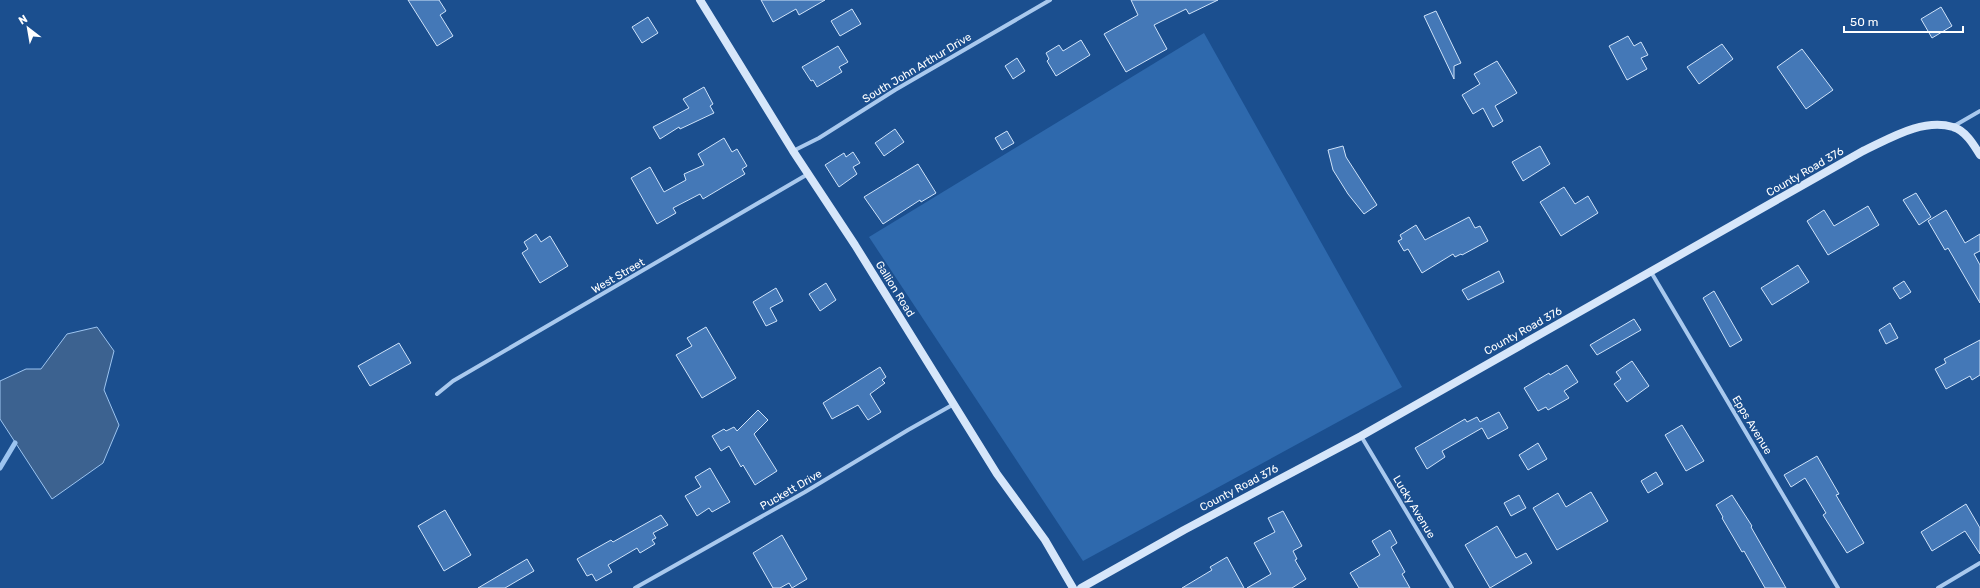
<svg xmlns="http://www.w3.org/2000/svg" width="1980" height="588" viewBox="0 0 1980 588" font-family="Rubik,sans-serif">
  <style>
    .green { fill: #2e69ad }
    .water { fill: #3c6290; stroke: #9cc4f0 }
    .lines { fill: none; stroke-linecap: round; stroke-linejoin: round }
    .stream { stroke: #9cc4f0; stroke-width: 5 }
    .building { fill: #4478b7; stroke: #cfe3fa }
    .street { stroke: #a9c9ee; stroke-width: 4 }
    .secondary { stroke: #d6e6fa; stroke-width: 8 }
    .labels { text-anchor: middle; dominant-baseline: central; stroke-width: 3; stroke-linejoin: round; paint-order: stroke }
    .street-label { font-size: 11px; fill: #fff; stroke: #1b4f8f }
  </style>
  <rect width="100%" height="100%" fill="#1b4f8f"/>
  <!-- green -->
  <path class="green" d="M1204 33 1402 387 1083 561 869 237Z"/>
  <!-- water -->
  <path class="water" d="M97 327 114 351 104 390 119 425 103 463 52 499 0 419V381L26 369H41L67 334Z"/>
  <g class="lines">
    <!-- stream -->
    <path class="stream" d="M0 468 15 443"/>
  </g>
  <!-- building -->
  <path class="building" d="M408 0H439L446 11 440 15 453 36 437 46Z
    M761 0H825L799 15 796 9 773 22Z
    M1131 0H1218L1189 14 1186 9 1154 25 1167 49 1126 72 1104 34 1138 15Z
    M1941 7 1952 26 1932 38 1921 19Z
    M852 9 861 24 840 36 831 21Z
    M1436 11 1461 63 1454 66V79L1424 16Z
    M648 17 658 33 642 43 632 27Z
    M1628 36 1634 46 1641 42 1648 55 1641 58 1647 69 1627 80 1609 46Z
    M1081 40 1090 55 1056 76 1047 61 1049 59 1046 53 1059 45 1063 51Z
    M1722 44 1733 59 1699 84 1687 67Z
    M838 46 848 62 839 67 842 72 817 87 813 80 811 81 802 67Z
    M1802 49 1833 90 1806 109 1777 67Z
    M1017 58 1025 71 1013 79 1005 66Z
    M1497 61 1517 93 1495 106 1503 121 1493 127 1483 108 1473 114 1462 95 1480 84 1474 74Z
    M704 87 713 104 710 106 714 113 680 129 679 127 660 139 653 127 689 108 683 99Z
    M895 129 904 142 884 156 875 143Z
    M1007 131 1014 143 1002 150 995 138Z
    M724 138 732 152 737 149 747 166 742 169 745 174 703 199 700 194 673 208 676 213 657 224 631 178 650 167 664 192 686 180 684 174 704 165 698 154Z
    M1343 146 1346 157 1377 205 1364 214 1348 194 1333 170 1328 150Z
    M1540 146 1550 164 1523 181 1512 162Z
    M853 152 860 163 853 167 857 174 839 187 825 165 844 153 846 157Z
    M918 164 936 193 921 202 920 200 883 224 864 197Z
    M1564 187 1575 204 1588 196 1598 213 1561 236 1540 202Z
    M1916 193 1931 217 1919 225 1903 200Z
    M1868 206 1879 225 1828 255 1807 221 1824 210 1834 226Z
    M1946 210 1965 243 1980 234V251L1974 254 1980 265V303L1948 248 1945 250 1928 221Z
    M1469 217 1475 228 1480 226 1488 241 1462 255 1461 254 1455 257 1453 254 1422 273 1408 249 1404 251 1398 241 1402 239 1400 235 1416 225 1425 240Z
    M536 234 541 242 550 236 568 266 540 283 522 253 528 249 524 242Z
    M1798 265 1809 282 1772 305 1761 288Z
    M1499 271 1504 282 1468 300 1462 290Z
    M1904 281 1911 292 1900 299 1893 288Z
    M826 283 836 300 820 311 809 294Z
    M776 288 783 301 770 308 777 321 766 326 753 302Z
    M1714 291 1742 340 1730 347 1703 298Z
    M1634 319 1641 330 1597 355 1590 345Z
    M1890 323 1898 338 1886 344 1879 330Z
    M706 327 736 378 702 398 676 355 692 346 687 338Z
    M1980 340V375L1972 380 1970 376 1946 389 1935 369 1946 363 1944 359Z
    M399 343 411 363 370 386 358 366Z
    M1632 361 1649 386 1627 402 1614 384 1621 379 1616 372Z
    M1567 365 1578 382 1564 391 1569 398 1548 410 1546 407 1538 411 1524 388 1549 373 1550 375Z
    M880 367 886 377 882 380 885 383 870 394 881 412 868 420 858 405 832 419 823 403Z
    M758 410 768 420 754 434 777 471 755 485 743 465 741 467 729 446 721 451 712 436 724 429 726 431 734 427 737 431Z
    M1499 412 1508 428 1488 439 1482 428 1442 451 1445 457 1427 469 1415 448 1465 419 1467 422 1477 417 1480 422Z
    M1682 425 1704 461 1686 471 1665 435Z
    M1538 443 1547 459 1528 470 1519 455Z
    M1817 456 1839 494 1836 495 1864 543 1847 553 1823 515 1826 513 1805 478 1791 487 1784 475Z
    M710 468 730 502 712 512 709 508 697 516 685 496 701 487 695 477Z
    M1656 472 1663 484 1648 493 1641 481Z
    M1591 492 1608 521 1557 550 1533 508 1558 493 1566 507Z
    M1519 495 1526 508 1511 516 1504 503Z
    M1732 495 1752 526 1751 527 1786 588H1765L1744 551 1742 552 1722 518 1723 517 1716 505Z
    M1966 504 1980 528V554L1965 531 1932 551 1921 532Z
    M445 510 471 555 444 571 418 526Z
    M1283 511 1302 546 1293 551 1297 559 1295 560 1306 579 1292 588H1247L1271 574 1254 543 1275 532 1268 518Z
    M661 515 668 525 653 533 656 538 652 540 655 544 640 553 637 548 608 565 612 572 596 581 592 574 587 576 577 559 611 540 613 542Z
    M1497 526 1516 558 1526 553 1532 563 1490 588 1465 545Z
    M1390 530 1397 543 1391 547 1405 572 1402 574 1410 588H1359L1350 573 1380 555 1372 541Z
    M782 535 807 579 792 588 789 583 780 588H773L753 553Z
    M1227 557 1244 588H1182L1212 570 1210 567Z
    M527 559 534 571 505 588H478Z"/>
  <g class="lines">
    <!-- street -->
    <path class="street" d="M1954 126 1980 111
      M793 151 819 138 895 90 1050 0
      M1651 272 1838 588
      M437 394 453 381 808 174
      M1361 436 1452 588
      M635 588 805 492 908 430 954 404
      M1938 588 1980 563"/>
    <!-- secondary -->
    <path class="secondary" d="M700 0 793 151 855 245 997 474 1045 540 1073 588
      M1081 588 1184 530 1361 436 1863 151C1889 139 1922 118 1953 127 1965 130 1974 145 1980 155"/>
  </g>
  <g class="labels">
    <!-- street labels -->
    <g class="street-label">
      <text transform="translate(917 68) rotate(-31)">South John Arthur Drive</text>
      <text transform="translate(1805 172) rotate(-30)">County Road 376</text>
      <text transform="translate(618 276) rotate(-30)">West Street</text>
      <text transform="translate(895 289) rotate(58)">Gallion Road</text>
      <text transform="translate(1523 331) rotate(-29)">County Road 376</text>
      <text transform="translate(1752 425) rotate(59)">Epps Avenue</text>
      <text transform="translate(1239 488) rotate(-28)">County Road 376</text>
      <text transform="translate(791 490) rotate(-30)">Puckett Drive</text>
      <text transform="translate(1414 507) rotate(59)">Lucky Avenue</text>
    </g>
  </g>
  <!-- north arrow -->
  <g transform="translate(28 28) rotate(329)" stroke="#1b4f8f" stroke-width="3" paint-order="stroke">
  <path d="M0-3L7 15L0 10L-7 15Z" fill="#ffffff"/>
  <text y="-6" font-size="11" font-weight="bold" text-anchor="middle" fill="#ffffff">N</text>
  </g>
  <!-- scale -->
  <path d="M1844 26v6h119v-6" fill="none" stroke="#ffffff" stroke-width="2"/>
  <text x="1850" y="26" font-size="12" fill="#ffffff" stroke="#1b4f8f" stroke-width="3" paint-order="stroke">50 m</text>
</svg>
